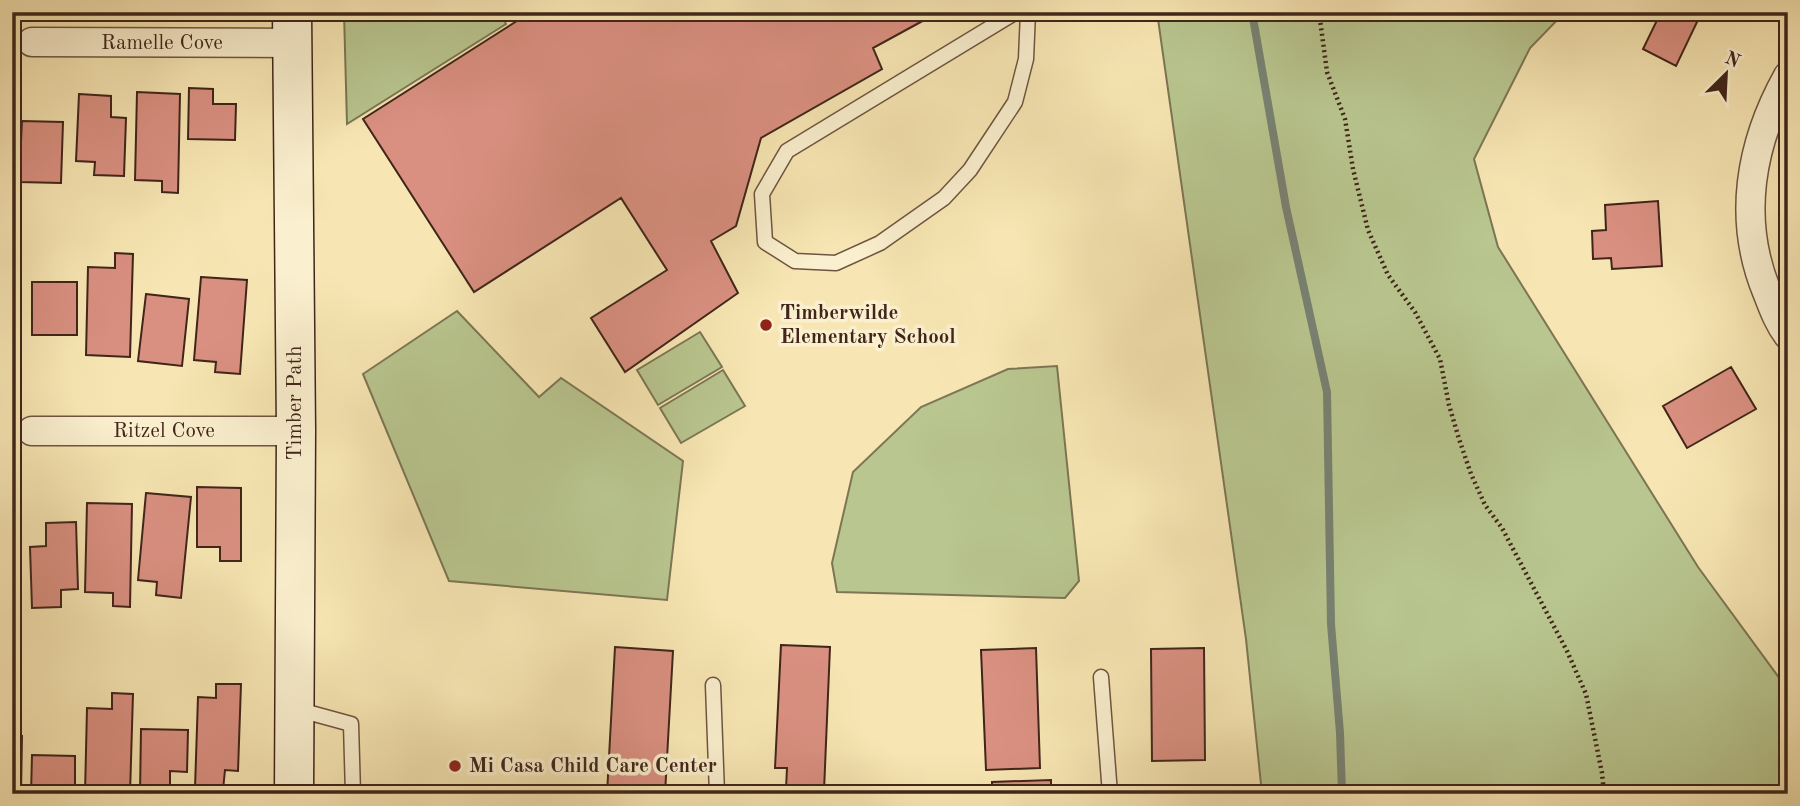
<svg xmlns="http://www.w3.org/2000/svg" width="1800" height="806" viewBox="0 0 1800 806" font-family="'Old Standard TT',serif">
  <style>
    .green { fill: #b9c68f; stroke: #7c7654; stroke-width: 2 }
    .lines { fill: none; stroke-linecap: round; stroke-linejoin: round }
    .stream { stroke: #788273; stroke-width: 8 }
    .building { fill: #da9081; stroke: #40251a; stroke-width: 2 }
    .lane-casing { stroke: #6e5540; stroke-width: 17 }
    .street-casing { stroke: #6e5540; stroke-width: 31 }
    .secondary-casing { stroke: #40251a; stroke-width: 41 }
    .path { stroke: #40251a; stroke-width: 4.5; stroke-dasharray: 2 3.5; stroke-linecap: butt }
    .lane { stroke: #faefce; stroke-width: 14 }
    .street { stroke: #faefce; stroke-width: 28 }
    .secondary { stroke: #faefce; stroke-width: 38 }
    .poi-dot { fill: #8f2418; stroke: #faefce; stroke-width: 2.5 }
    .labels { text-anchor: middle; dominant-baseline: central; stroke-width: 7; stroke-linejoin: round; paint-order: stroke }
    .street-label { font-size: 21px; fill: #40251a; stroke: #faefce }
    .poi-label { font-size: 21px; font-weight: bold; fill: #40251a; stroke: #faefce; text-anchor: start }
  </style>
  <rect width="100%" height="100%" fill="#f7e6b3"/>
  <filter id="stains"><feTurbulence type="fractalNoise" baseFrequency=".00286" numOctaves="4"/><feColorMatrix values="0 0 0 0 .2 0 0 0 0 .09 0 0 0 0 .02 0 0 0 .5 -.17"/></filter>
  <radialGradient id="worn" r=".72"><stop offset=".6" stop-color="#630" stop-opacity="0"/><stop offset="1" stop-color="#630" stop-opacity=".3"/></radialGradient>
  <!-- green -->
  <path class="green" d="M344 12H499L506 24 347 124Z
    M1157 12H1565L1530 48 1474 159 1498 247 1698 567 1788 690V794H1262L1246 639Z
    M457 311 539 397 561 378 683 461 667 600 449 581 363 374Z
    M700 332 722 367 658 405 637 370Z
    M1057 366 1079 581 1065 598 837 592 832 563 853 472 921 407 1008 369Z
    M723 370 745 406 681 443 660 408Z"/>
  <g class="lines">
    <!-- stream -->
    <path class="stream" d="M1252 12 1286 207 1327 392 1331 624 1340 733 1342 794"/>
  </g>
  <!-- building -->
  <path class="building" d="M531 12H939L873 48 882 69 761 138 736 226 711 241 738 293 625 372 591 318 667 270 621 198 474 292 363 119Z
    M1661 12H1682L1698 20 1676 66 1643 49Z
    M189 88 213 89V104H236L235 140 188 139Z
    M137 92 180 94 178 193 162 192V181L135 180Z
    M79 94 111 96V117L126 118 124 176 94 175 95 162 76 161Z
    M22 121 63 122 61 183 19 182Z
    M1658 201 1662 266 1612 269 1611 258 1593 259 1592 231 1606 230 1605 205Z
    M12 250H18L17 322H12Z
    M115 253 133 254 130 357 86 355 88 267 115 268Z
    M201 277 247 280 240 374 215 372 216 362 194 360Z
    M32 282H77V335H32Z
    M146 294 189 299 182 366 138 361Z
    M1731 367 1756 409 1687 448 1663 406Z
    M197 487 241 488V561H220V547H197Z
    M146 493 191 497 181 598 156 595 157 582 138 580Z
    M87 503 132 504 130 607 113 606V593L85 592Z
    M12 512H20L19 600H12Z
    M76 522 78 589 61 590V607L32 608 30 547 46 546V523Z
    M781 645 830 647 824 791 786 789 787 768H775Z
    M615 647 673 651 665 794H607Z
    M1036 648 1040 768 986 770 981 650Z
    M1204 648 1205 760 1152 761 1151 649Z
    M216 684H241L238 771 225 770 223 790 195 788 198 697 216 698Z
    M112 693 133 694 130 794H85L87 708 112 709Z
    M141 729 188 730 187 772 170 771V794H140Z
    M12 736H22L21 794H12Z
    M32 755 75 756V794H31Z
    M1051 780V794H992V782Z
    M1220 788V794H1166V790Z"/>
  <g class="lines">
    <defs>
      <path id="lane" d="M1016 12 787 151 762 194 765 242 795 261 836 263 880 243 944 198 970 170 1015 102 1026 59 1028 12
        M1101 677 1110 794
        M713 685 717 794
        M296 709 351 724 353 794"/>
      <path id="street" d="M32 42 292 43
        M1788 76C1750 144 1737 219 1767 292 1773 307 1778 322 1788 335
        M32 431H296"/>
      <path id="secondary" d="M292 12 296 431 294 794"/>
    </defs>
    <!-- lane casing -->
    <use href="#lane" class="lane-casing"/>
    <!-- street casing -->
    <use href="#street" class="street-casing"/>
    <!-- secondary casing -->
    <use href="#secondary" class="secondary-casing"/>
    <!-- path -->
    <path class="path" d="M1319 12 1327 72 1345 119 1353 169 1368 230 1388 275 1415 312 1440 359 1449 405 1459 439 1471 474 1485 505 1502 528 1567 651 1586 694 1602 773 1604 794"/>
    <!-- lane -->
    <use href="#lane" class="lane"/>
    <!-- street -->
    <use href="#street" class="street"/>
    <!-- secondary -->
    <use href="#secondary" class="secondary"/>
  </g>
  <!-- markers -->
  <g class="poi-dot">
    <circle cx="766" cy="325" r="7"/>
    <circle cx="455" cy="766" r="7"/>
  </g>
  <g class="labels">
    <!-- street labels -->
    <g class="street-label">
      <text x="162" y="43">Ramelle Cove</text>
      <text transform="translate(295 403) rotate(-90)">Timber Path</text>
      <text x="164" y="431">Ritzel Cove</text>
    </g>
    <!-- poi labels -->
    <g class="poi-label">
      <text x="780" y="313">Timberwilde<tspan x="780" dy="24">Elementary School</tspan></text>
      <text x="469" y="766">Mi Casa Child Care Center</text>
    </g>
  </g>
  <!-- margin -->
  <rect width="1800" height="806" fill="none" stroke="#f7e6b3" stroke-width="42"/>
  <rect x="14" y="14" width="1772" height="778" fill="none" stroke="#40251a" stroke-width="3.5"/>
  <rect x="21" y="21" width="1758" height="764" fill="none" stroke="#40251a" stroke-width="2"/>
  <!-- north arrow -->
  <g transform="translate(1726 74) rotate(24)" stroke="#faefce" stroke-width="5" paint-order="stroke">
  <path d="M0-5L12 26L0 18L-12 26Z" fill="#40251a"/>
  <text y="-10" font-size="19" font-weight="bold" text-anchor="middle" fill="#40251a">N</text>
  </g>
  <rect width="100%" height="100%" filter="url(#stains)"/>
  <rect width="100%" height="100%" fill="url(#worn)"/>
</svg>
